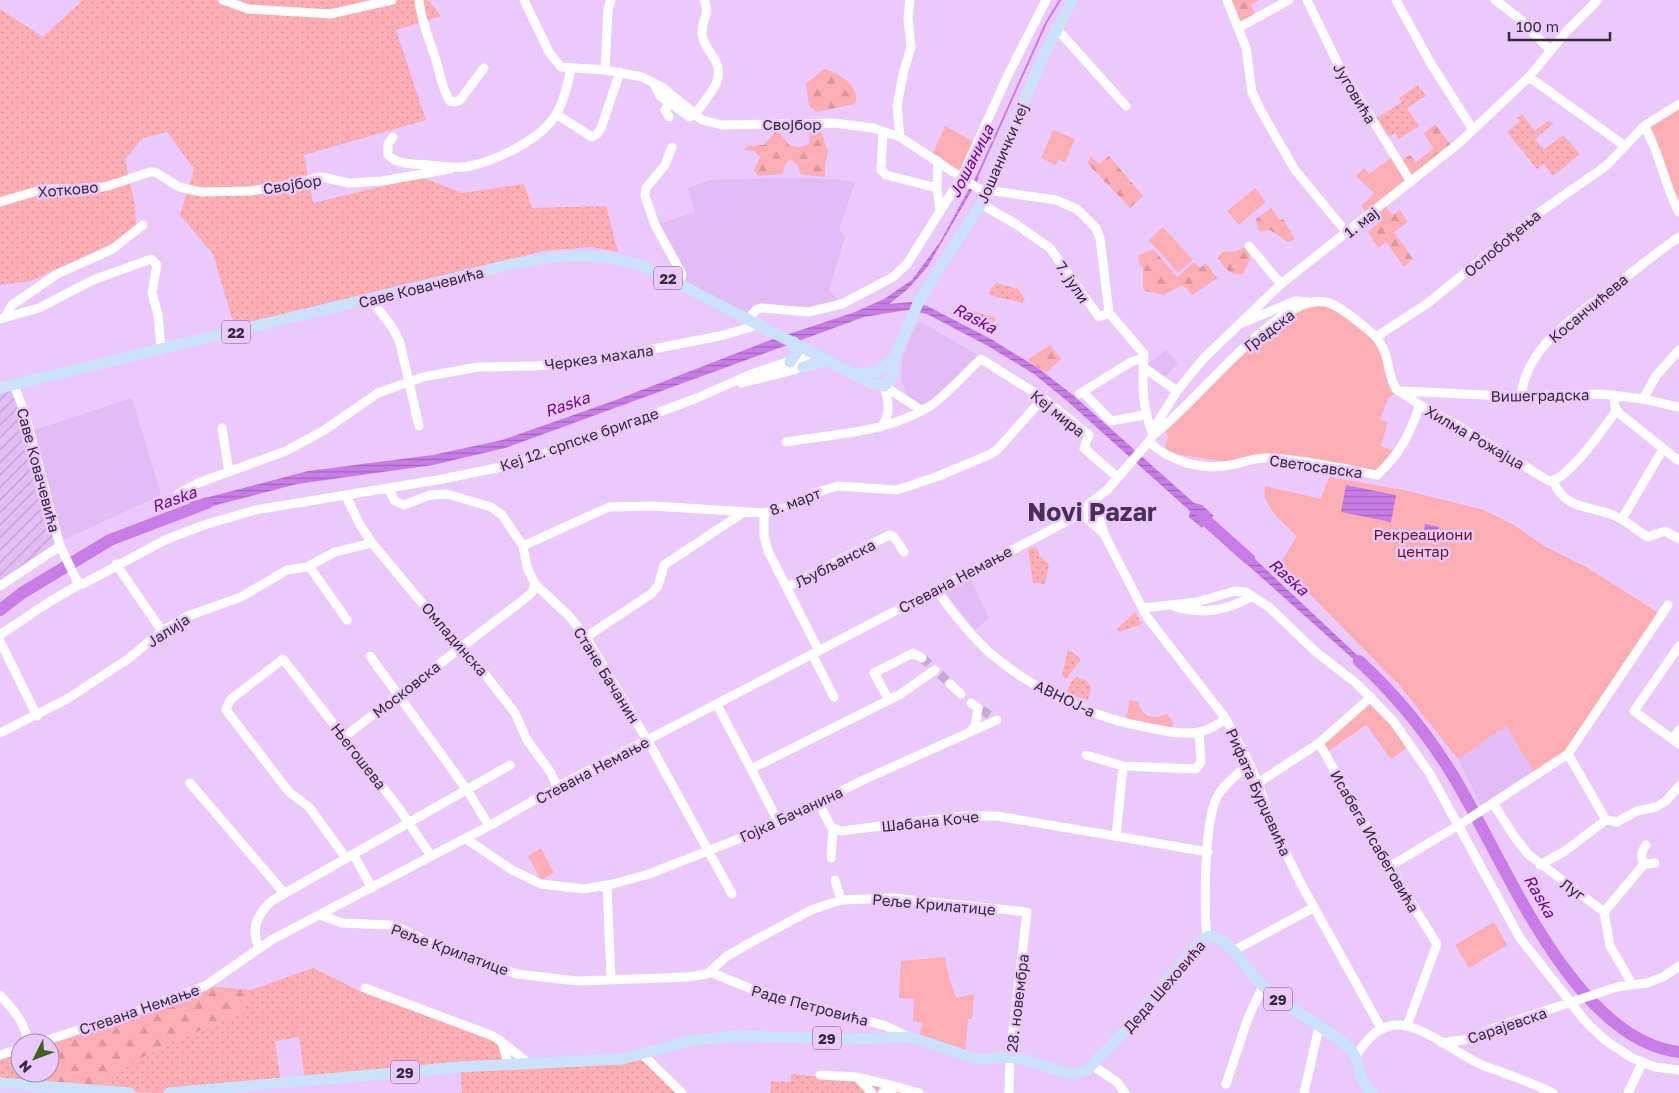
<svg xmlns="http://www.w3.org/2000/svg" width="1679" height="1093" viewBox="0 0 1679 1093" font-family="'Golos Text',sans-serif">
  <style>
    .built { fill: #e2bcf5 }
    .industrial { fill: url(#industrial-furrows) }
    .grass { fill: url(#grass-dots) }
    .forest { fill: url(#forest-firs) }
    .park { fill: #fdaeb4 }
    .water { fill: url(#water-rules) }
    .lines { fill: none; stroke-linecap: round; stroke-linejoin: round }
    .stream { stroke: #c77ce8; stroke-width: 2 }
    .river { stroke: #c77ce8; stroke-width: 12 }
    .minor-tunnel { stroke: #c7a9d6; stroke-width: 9; stroke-dasharray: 9 4.5; stroke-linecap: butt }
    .minor { stroke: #fff; stroke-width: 9 }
    .major { stroke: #cce1fc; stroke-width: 11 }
    .labels { text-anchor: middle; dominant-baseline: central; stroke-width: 5; stroke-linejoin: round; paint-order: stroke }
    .shield { fill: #ebc9fc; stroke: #6c5976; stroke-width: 1 }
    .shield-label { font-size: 14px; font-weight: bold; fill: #36293c }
    .street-label { font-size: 15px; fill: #36293c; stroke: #ebc9fc }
    .park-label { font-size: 15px; fill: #6a1326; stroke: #ebc9fc }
    .water-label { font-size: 16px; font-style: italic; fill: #700592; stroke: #ebc9fc }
    .town-label { font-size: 25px; font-weight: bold; fill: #4c2f59; stroke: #ebc9fc }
  </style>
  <defs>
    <pattern id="industrial-furrows" width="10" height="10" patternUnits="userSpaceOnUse" patternTransform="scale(1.25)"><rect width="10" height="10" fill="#e2bcf5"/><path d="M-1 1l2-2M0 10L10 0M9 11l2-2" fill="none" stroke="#c2a2d3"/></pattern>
    <pattern id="grass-dots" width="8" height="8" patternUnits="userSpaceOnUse" patternTransform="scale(1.25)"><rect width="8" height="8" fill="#fdaeb4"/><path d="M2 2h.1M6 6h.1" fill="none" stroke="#d9969c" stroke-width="1.8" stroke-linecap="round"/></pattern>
    <pattern id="forest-firs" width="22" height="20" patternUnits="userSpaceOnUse" patternTransform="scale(1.25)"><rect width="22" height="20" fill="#fdaeb4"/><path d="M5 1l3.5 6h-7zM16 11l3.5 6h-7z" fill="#d9969c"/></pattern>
    <pattern id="water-rules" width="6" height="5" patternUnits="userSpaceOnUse" patternTransform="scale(1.25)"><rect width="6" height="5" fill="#c77ce8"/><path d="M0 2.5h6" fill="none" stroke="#a266bd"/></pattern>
  </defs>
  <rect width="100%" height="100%" fill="#ebc9fc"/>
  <!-- built -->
  <path class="built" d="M782 178 834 179 855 182 839 230 845 237 829 290 842 304 808 312 761 308 749 318 680 283 682 274 655 225 695 212 688 188 710 180Z
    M919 321 979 356 929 403 922 405 916 404 908 396 901 380 903 357 911 336Z
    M1166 350 1178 363 1163 380 1147 365Z
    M132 398 161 495 57 543 31 431Z
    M968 574 989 618 975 630 946 593 945 585Z
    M1506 726 1536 775 1483 810 1458 759Z"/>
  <!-- industrial -->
  <path class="industrial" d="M14 389 60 546 0 587V393Z"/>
  <!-- grass -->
  <path class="grass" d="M83 0H428L441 16 396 30 426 120 304 155 313 203 421 177 462 193 524 184 532 208 606 206 618 252 591 247 543 251 235 329 213 254 180 215 194 169 167 132 143 138 125 159 134 201 137 232 31 281 0 285V9L43 37Z
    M1418 85 1426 96 1407 108 1419 126 1399 139 1395 133 1386 139 1374 120 1402 102 1399 98Z
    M1522 114 1535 131 1549 120 1553 124 1535 139 1544 150 1563 135 1580 154 1553 176 1544 164 1537 169 1507 132 1520 121 1517 118Z
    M996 283 1018 289 1025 299 1022 303 989 295 991 288Z
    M1036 547 1040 557 1049 564 1045 584 1033 583 1028 549Z
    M1135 612 1142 624 1119 632 1117 629Z
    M1068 650 1075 654 1081 660 1066 679 1062 675Z
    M1076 677 1087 681 1091 687 1088 700 1067 693 1071 682Z
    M313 968 366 994 491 1039 498 1044 508 1063 642 1054 682 1093H462L460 1067 305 1080 299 1037 275 1041 281 1083 169 1093 96 1091 111 1074 167 1044 243 1013 251 990Z
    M20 1049V1073H41L31 1085 0 1083V1055Z
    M791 1074 854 1080 907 1093H770L771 1081 791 1082Z"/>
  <!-- forest -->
  <path class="forest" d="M1230 0H1259L1251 5 1255 14 1239 24Z
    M824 69C839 72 862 88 855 104L817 112 809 106 806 84Z
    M1435 124 1450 144 1410 177 1400 162 1410 155 1416 162 1434 148 1423 134Z
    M810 128 821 132 828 152 825 166V177L800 174 798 165 790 160 785 164 783 174 758 176 754 170 760 157 754 151 744 150 747 146 764 145 775 132 781 134 790 146 800 147 809 144Z
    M1090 156 1099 164 1109 156 1143 196 1130 208 1088 164Z
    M1386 206 1392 215 1400 210 1408 222 1394 232 1413 259 1404 267 1386 242 1378 248 1368 232 1380 222 1375 214Z
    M1271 208 1280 220 1283 219 1295 239 1288 242 1270 230 1261 232 1258 230 1256 219Z
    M1244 247 1249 251 1250 259 1243 274C1230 276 1224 268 1218 258L1222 252 1237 251Z
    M1153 249 1177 277 1194 262 1200 268 1206 263 1217 278 1193 295 1184 286H1180L1164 295 1145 291 1143 288V268L1139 264 1138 256Z
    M961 307 996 318 990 329 958 312Z
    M1050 345 1061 359 1046 373 1027 360Z
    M205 986 251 990 243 1013 167 1044 111 1074 96 1091 31 1085 41 1073H50V1062L58 1052 50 1043Z"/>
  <!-- park -->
  <path class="park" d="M1679 104V205L1644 126Z
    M945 126 974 142 959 172 933 153Z
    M1053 130 1075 139 1065 162 1058 159 1056 165 1041 158Z
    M1392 157 1407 181 1367 214 1361 206 1374 193 1356 176 1364 168 1369 174Z
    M1255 188 1266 202 1239 225 1227 211Z
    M1163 227 1193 260 1178 273 1149 240Z
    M1322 301 1371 333 1399 391 1388 398 1380 420 1388 422 1381 446 1399 453 1377 475 1352 465 1289 457 1229 462 1180 455 1165 450 1168 435 1162 428 1279 319Z
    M1329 477 1403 490 1484 510 1514 525 1544 546 1586 567 1662 615 1568 754 1536 775 1506 726 1458 759 1400 686 1280 564 1297 536C1285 524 1260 505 1265 486L1321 499Z
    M1371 697 1410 745 1391 759 1366 725 1324 754 1319 743Z
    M1130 700 1138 702C1143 718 1153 720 1167 714L1174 724 1171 727 1126 718Z
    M541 848 554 873 541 880 528 856Z
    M1494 922 1507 945 1469 968 1455 945Z
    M945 957 949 978 956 998 974 994 972 1019H968L965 1055 918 1038 923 1023 913 1021 914 999 899 998 901 961Z"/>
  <!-- water -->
  <path class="water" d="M976 176 979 178 928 266 908 289 889 304 911 302 927 306 991 339 1038 368 1073 395 1194 503 1202 505 1214 516 1211 518 1215 522 1209 529 1204 525 1202 528 1189 517 1190 511 1066 400 1034 374 988 346 927 314 907 310 864 317 505 448 433 465 297 484 193 511 190 502 308 471 433 455 502 440 616 400 768 341 855 312 884 299 912 280 940 242Z
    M1346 485 1396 495 1391 522 1341 512Z
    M1425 524 1439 527 1436 543 1426 541 1428 531 1424 530Z
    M1239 544 1374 671 1369 673 1233 552Z"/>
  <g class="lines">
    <!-- stream -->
    <path class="stream" d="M976 179 1046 23 1060 0"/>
    <!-- river -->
    <path class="river" d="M1201 516 1249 559
      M0 610 22 593 110 540 207 503
      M1359 661C1397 696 1425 730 1452 774 1503 856 1571 1039 1679 1052"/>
    <!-- minor-tunnel -->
    <path class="minor-tunnel" d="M922 658 930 665
      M940 674 950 684
      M982 710 991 716"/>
    <!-- minor -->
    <path class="minor" d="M223 0 248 9 330 14 392 0
      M419 0C421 23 431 42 437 64 441 77 442 89 450 101L455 102 460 100 484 68
      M524 0 549 52 561 67 605 70 642 77 662 87 702 120 722 125 834 123 873 128 900 137 979 189 1056 200 1077 209 1096 228 1100 238 1109 313
      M1227 0 1246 48 1252 92 1260 109 1295 170 1347 233
      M1307 0 1339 66 1411 182
      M1396 0 1430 62 1473 130
      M1495 0 1520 19 1550 50
      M1056 28 1126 106
      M1238 28 1289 0
      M605 70 608 9 611 0
      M1529 77 1625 146
      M653 82 660 96 690 117
      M556 114 592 137 597 134 601 128 620 72
      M695 115C706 96 728 81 714 58 709 51 703 43 702 34 701 21 711 13 704 0
      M669 117 665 110 669 104
      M1644 126C1661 154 1664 185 1679 212
      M883 131 881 170 886 175 937 188
      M393 137 388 144V155C397 165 415 164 428 165 442 166 456 169 470 166 498 160 542 139 557 113 564 100 568 84 571 69
      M900 137 897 106 903 74 911 47 908 18 910 0
      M672 147 665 165 646 188 645 196 655 225 682 274 680 283
      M938 161 937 188 940 211
      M0 202 44 189H90L108 186 150 172H155L179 187 201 192 250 191 283 186 321 177 349 183 382 181 450 169 452 167
      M981 204 1014 223 1050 248 1099 317 1109 313
      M1249 246 1281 284
      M371 299 394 330 400 343 419 426
      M1109 313 1144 354C1142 383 1142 408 1153 435
      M4 318 12 305 57 274 111 250 143 225
      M749 318 756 310 761 308 808 312 842 304 893 277 907 264 961 178 1009 73 1046 0
      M0 319 39 308 93 280 151 259 157 265 152 293 158 314 161 350
      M1242 323 1295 301 1309 302
      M1376 337 1428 303 1537 214 1606 166 1644 126 1679 104
      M1143 367 1177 391
      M741 383 794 370 807 363
      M14 385 25 414 60 546 77 581 83 584 165 540 204 525 255 510 443 479 506 466 574 444 697 398 749 375 813 353
      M884 386 921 410
      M1400 391 1507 396 1602 394 1643 399 1679 407
      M1083 392 1111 421 1145 415
      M1079 394 1131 362 1144 358
      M1614 395 1615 407 1620 414 1679 461
      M1521 396C1527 347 1570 321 1606 293 1630 274 1653 255 1679 237
      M1643 399 1656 376 1679 350
      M881 427C892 415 888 399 884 386
      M222 428 229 472
      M1153 435C1192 409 1277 293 1325 302 1338 304 1365 327 1375 336 1391 353 1386 373 1396 389L1420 405 1467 431 1549 481C1568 481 1605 426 1617 410
      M786 442C834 434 887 433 930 406 948 394 964 374 981 359L1043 398 1089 435 1084 448 1117 477
      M1149 442C1170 461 1201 471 1230 465 1243 463 1254 457 1268 458 1305 460 1341 468 1377 475 1401 453 1409 435 1420 405
      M1553 481C1566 511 1590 505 1615 516 1627 521 1637 531 1648 537L1665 531 1679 539
      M388 488 395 501 404 505 430 495 447 494 491 507 502 515 523 546 527 567 535 584 569 616 586 637 653 750 732 894
      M178 494 198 483 286 451 323 431 378 393 423 377 478 367 535 366 593 361 724 335 751 327 758 323
      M346 496 359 523 372 543 452 639 481 669 515 713 527 740 551 773 557 787
      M1089 504 1107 490 1151 439 1156 425 1177 391 1204 358 1281 284 1458 144 1529 77 1566 32 1598 0
      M764 513V536L768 551 819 651
      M1099 515 1104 534 1147 617 1226 719 1242 749 1258 783 1271 822 1300 882 1381 1028
      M1622 519 1663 449
      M1091 520 1098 517V507L1092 504 1084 508V516L1102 532
      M523 546 609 507 653 506 764 513 785 508 817 492 838 486 897 490 936 477 991 454 998 449 1043 398
      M116 564 162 631
      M309 566 347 620
      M0 586 60 546
      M787 587 889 535 894 537 904 552
      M936 589C952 612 969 634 990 653 1036 692 1095 719 1154 729 1168 732 1184 735 1199 732 1208 731 1218 724 1226 719
      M1175 607C1201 614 1228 611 1252 596
      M1143 608 1197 602 1235 591 1246 592 1270 608 1316 652 1356 683 1394 722 1430 774 1520 938 1586 1022 1605 1040 1632 1058 1655 1067 1679 1070
      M0 635 46 604 80 584
      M586 637 651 594 658 586 664 565 744 512
      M0 641 37 716
      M1679 646 1634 711 1679 744
      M812 654 834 697
      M370 656 467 790 489 826
      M950 684 961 694
      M889 700 874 673 913 653 922 658
      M717 705 751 769 899 695 935 670
      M970 732 975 726 978 708 971 703
      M0 733 67 699 128 659 162 631 188 616 241 597 287 570 307 567 335 552 372 543
      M344 737 527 597 532 592 535 584
      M1673 739 1679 730
      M1319 743 1389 867 1437 944 1407 1026
      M1568 754 1606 820
      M1086 755 1123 766 1196 769 1201 762 1199 732
      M751 769 779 823
      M190 783 284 893
      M1258 783 1319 743 1371 697
      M819 803 831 827 841 831 962 816H997L1208 852
      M1493 803 1514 836 1528 854 1604 912 1610 946 1632 984
      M1116 837 1123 766
      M465 838 512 870 541 884 583 889 613 884 649 874 779 823 859 782 997 720
      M1646 845C1642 851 1638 859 1647 864L1655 863
      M353 854 372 888
      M346 858 309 807 289 792 226 710 230 700 283 659 398 807 431 856
      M831 858 833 829
      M1540 865 1565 851 1606 820 1617 822 1637 811 1656 807 1666 801 1679 786
      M1389 867 1467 820 1568 754 1668 605
      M835 880 841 900
      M607 885 611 979
      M1604 912 1645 863
      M320 915 342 923 390 925 400 928 441 948 517 974 577 981 688 977 707 974 727 956 750 943 811 910 841 900 893 898 1027 912 1010 1057 1009 1093
      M1207 936C1204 907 1204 822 1217 797 1224 784 1238 774 1249 764
      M259 947C250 929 258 913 273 900L510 765
      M1233 951 1313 908
      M710 972 754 990 886 1026 909 1037
      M365 988 493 1036 502 1042 508 1063
      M0 995C13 1009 26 1024 28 1043
      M38 1043 137 1011 205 986 273 939 489 826 557 787 1045 533 1077 515 1084 508
      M503 1043 528 1063
      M1442 1043 1469 1039 1502 1025 1617 987 1647 983 1663 977 1679 966
      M642 1054 682 1093
      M0 1055 20 1049
      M1356 1056C1365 1041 1378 1026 1396 1025 1423 1024 1458 1055 1482 1065 1506 1074 1530 1082 1553 1093
      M1092 1065 1118 1083 1125 1093
      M820 1075 857 1077 872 1093
      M860 1078 898 1087
      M1226 1084 1248 1018 1263 986
      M882 1093 898 1087 919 1093
      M1304 1093 1319 1027
      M1628 1093 1642 1063"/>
    <!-- major -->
    <path class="major" d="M790 362 797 352 794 342
      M803 367 826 361
      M856 374 878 372 894 358 920 299 981 204 1042 59 1072 0
      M0 388 504 266C554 255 599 250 648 268L873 384 884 386C894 379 894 369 894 358
      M0 1083 130 1093
      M169 1093 460 1067 622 1059 693 1040 737 1036 851 1039 910 1037 976 1059 1015 1057 1066 1073 1077 1074 1088 1069 1126 1030 1201 940 1210 936C1234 941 1246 971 1263 986 1289 1012 1325 1025 1351 1050 1362 1064 1355 1077 1372 1093"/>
  </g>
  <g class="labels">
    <!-- shield labels -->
    <g class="shield">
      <rect x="654" y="266.5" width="28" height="23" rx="4"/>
      <rect x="222" y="320.5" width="28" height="23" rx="4"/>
      <rect x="1264" y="987.5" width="28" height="23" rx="4"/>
      <rect x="813" y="1026.5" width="28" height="23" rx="4"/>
      <rect x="391" y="1060.5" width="28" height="23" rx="4"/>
    </g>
    <g class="shield-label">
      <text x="668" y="278">22</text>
      <text x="236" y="332">22</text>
      <text x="1278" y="999">29</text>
      <text x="827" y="1038">29</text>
      <text x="405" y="1072">29</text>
    </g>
    <!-- street labels -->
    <g class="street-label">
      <text transform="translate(1355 93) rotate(59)">Југовића</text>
      <text x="792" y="124">Својбор</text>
      <text transform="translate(1002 153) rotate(-67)">Јошанички кеј</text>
      <text transform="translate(292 184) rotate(-9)">Својбор</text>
      <text transform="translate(68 189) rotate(-5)">Хотково</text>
      <text transform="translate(1361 222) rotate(-38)">1. мај</text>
      <text transform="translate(1502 243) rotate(-40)">Ослобођења</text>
      <text transform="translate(1073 282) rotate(56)">7. јули</text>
      <text transform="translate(421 287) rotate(-14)">Саве Ковачевића</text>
      <text transform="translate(1588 308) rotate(-40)">Косанчићева</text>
      <text transform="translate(1269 330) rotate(-37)">Градска</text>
      <text transform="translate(599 357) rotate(-8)">Черкез махала</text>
      <text transform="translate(1540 395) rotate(-1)">Вишеградска</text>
      <text transform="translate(1058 413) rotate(39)">Кеј мира</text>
      <text transform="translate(1475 437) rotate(30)">Хилма Рожајца</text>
      <text transform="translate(579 439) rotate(-19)">Кеј 12. српске бригаде</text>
      <text transform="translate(1316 466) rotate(8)">Светосавска</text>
      <text transform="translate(39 470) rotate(75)">Саве Ковачевића</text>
      <text transform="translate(795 501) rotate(-20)">8. март</text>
      <text transform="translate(835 563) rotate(-27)">Љубљанска</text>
      <text transform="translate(955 579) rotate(-28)">Стевана Немање</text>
      <text transform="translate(168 630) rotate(-33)">Јалија</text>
      <text transform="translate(455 639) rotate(49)">Омладинска</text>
      <text transform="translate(607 675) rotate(58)">Стане Бачанин</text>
      <text transform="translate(406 689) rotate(-38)">Московска</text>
      <text transform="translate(1065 698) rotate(26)">АВНОЈ-а</text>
      <text transform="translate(359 756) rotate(52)">Његошева</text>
      <text transform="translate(592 770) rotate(-28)">Стевана Немање</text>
      <text transform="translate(1259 792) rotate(66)">Рифата Бурџевића</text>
      <text transform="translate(791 814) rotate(-25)">Гојка Бачанина</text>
      <text transform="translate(930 821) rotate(-6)">Шабана Коче</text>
      <text transform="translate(1375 841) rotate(60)">Исабега Исабеговића</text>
      <text transform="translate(1573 889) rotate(35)">Луг</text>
      <text transform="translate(934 904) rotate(5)">Реље Крилатице</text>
      <text transform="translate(450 949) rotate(20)">Реље Крилатице</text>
      <text transform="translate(1164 986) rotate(-49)">Деда Шеховића</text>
      <text transform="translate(1017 1003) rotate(-83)">28. новембра</text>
      <text transform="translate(810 1005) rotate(15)">Раде Петровића</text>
      <text transform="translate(139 1009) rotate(-19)">Стевана Немање</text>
      <text transform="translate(1507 1025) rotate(-19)">Сарајевска</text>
    </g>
    <!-- park labels -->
    <g class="park-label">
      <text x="1423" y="534">Рекреациони<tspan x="1423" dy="17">центар</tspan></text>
    </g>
    <!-- water labels -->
    <g class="water-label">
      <text transform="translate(971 161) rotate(-63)">Јошаница</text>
      <text transform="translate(975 318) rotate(28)">Raska</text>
      <text transform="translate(567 404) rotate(-19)">Raska</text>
      <text transform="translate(174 499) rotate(-20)">Raska</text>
      <text transform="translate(1289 577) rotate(42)">Raska</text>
      <text transform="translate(1540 896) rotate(60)">Raska</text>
    </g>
    <!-- town labels -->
    <g class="town-label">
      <text x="1092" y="511">Novi Pazar</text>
    </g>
  </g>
  <!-- north arrow -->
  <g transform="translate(35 1058) rotate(228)"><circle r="24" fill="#ebc9fc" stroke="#a389af"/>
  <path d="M0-4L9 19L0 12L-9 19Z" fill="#3b631e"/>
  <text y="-8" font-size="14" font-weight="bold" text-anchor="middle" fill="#36293c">N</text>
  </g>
  <!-- scale -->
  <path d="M1509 32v8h101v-8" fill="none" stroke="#36293c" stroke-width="2.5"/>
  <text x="1516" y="32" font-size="15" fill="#36293c" stroke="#ebc9fc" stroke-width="4" paint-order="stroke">100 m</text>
</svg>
